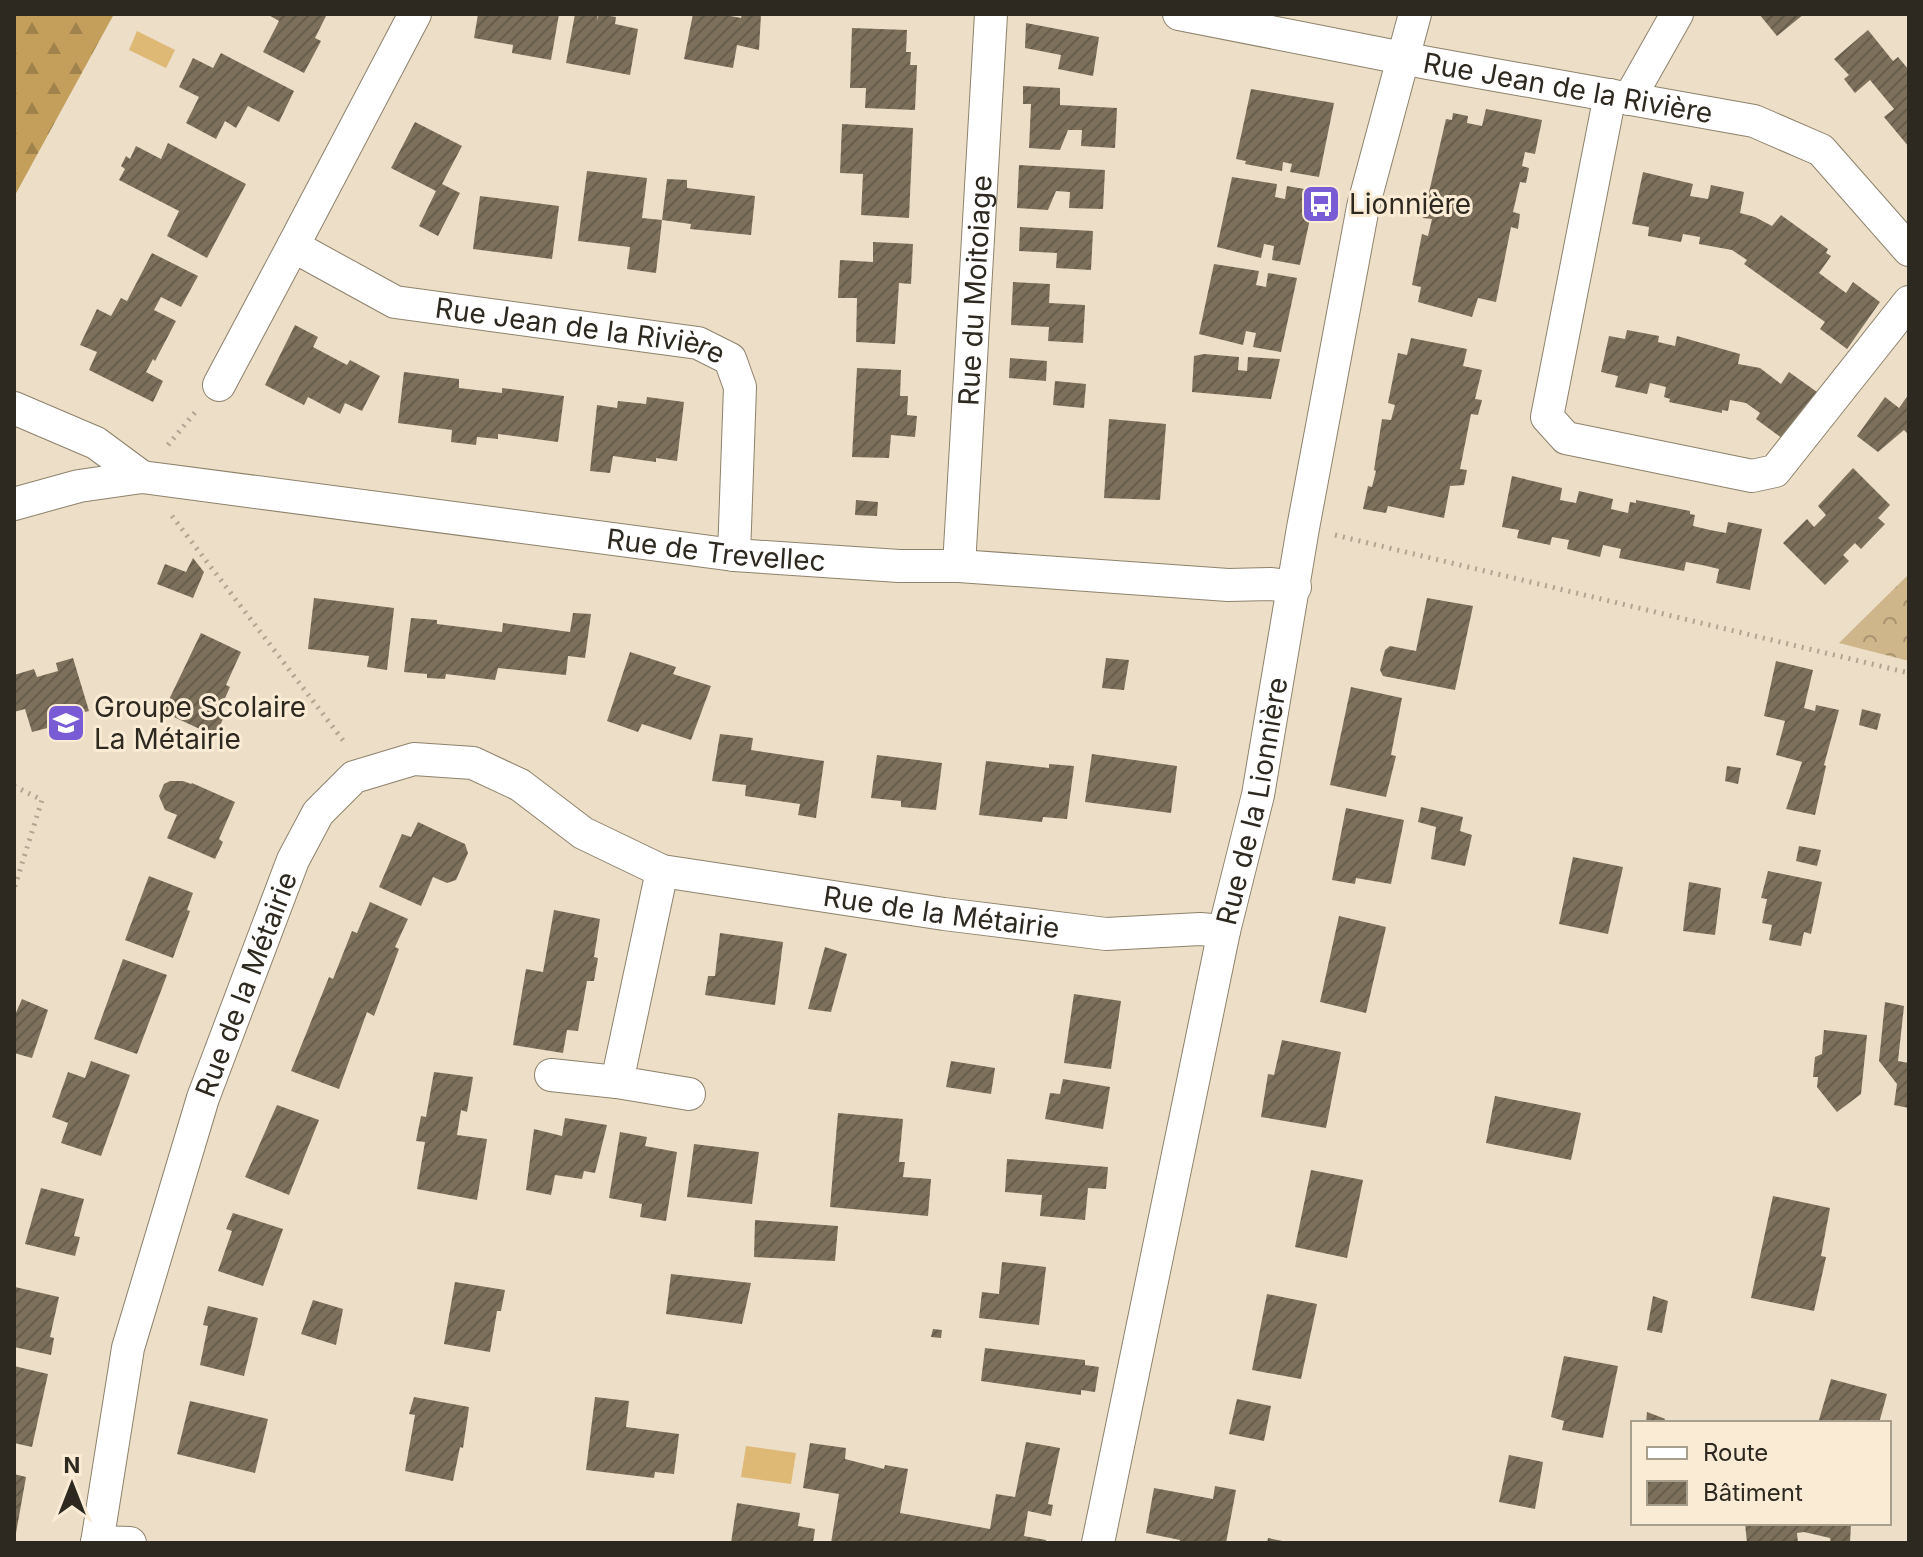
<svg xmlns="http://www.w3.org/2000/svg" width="1923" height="1557" viewBox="0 0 1923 1557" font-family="Inter,sans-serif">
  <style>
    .forest { fill: url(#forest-firs) }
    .park { fill: url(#park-crowns) }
    .water { fill: #deb875 }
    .building { fill: url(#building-hatch) }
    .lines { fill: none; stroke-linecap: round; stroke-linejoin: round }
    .minor-casing { stroke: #8e826c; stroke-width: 34 }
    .path { stroke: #b0a593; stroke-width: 5; stroke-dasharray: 2 6; stroke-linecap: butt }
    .minor { stroke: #fff; stroke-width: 32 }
    .labels { text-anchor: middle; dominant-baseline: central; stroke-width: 6; stroke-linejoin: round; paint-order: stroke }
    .street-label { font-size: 28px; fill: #2e2920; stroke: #faecd4 }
    .poi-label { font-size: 28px; fill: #2e2920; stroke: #faecd4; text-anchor: start }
  </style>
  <defs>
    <pattern id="forest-firs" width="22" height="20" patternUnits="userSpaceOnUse" patternTransform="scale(2)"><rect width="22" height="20" fill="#c49f5c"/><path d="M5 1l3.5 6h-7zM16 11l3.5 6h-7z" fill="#a0824c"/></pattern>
    <pattern id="park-crowns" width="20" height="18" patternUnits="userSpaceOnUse" patternTransform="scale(2)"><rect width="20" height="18" fill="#cfb58a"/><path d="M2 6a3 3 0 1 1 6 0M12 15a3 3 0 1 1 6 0" fill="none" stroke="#a89370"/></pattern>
    <pattern id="building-hatch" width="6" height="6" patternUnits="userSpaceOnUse" patternTransform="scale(2)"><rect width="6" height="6" fill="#7d715c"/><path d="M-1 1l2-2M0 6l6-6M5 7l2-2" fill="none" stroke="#675d4c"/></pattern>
  </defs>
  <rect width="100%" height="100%" fill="#ecdec7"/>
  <!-- forest -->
  <path class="forest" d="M14 14H114L14 197Z"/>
  <!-- park -->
  <path class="park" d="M1909 574V661L1839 643Z"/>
  <!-- water -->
  <path class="water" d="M137 31 175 50 166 68 129 50Z
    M746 1446 796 1453 791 1484 741 1477Z"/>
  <!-- building -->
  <path class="building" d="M267 14H327L315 38 321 41 304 73 263 52 279 21Z
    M478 14H559L551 60 512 53 513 45 474 38Z
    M575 14H597L598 21V14L616 17 615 24 638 29 630 75 566 63Z
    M693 14H720L741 18 742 14H761L759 50 737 45 733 68 684 59Z
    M1759 14H1804L1777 36Z
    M1026 23 1099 37 1093 76 1058 69 1061 55 1025 48Z
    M852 28 907 30 906 52H911L910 65H917L915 110 865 108 866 88H850Z
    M1868 30 1893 61 1898 57 1909 70V147L1884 117 1894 109 1870 80 1855 93 1844 79 1849 75 1834 59Z
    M221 53 294 91 279 122 248 106 236 128 225 121 216 139 186 123 199 97 179 87 193 58 213 68Z
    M1023 86 1060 88V105L1117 108 1115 148 1081 146 1082 130H1068L1060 150 1029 148 1031 104H1023Z
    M1251 89 1334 103 1319 177 1290 172 1292 164 1283 162 1282 171 1245 164 1246 161 1236 159Z
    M1486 109 1542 120 1535 154 1525 152 1522 166 1529 168 1526 183 1520 182 1513 212 1520 214 1518 229 1511 227 1496 302 1478 298 1472 317 1418 302 1421 287 1412 285 1422 234 1428 236 1432 219 1423 218 1446 119 1452 120 1453 113 1468 116 1467 123 1482 126Z
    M415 122 462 146 442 184 460 193 438 236 419 226 436 191 391 168Z
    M842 124 913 128 909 218 861 215 863 174 840 173Z
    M168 143 246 184 207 258 167 236 179 211 119 180 125 169 121 166 126 156 130 159 136 146 161 159Z
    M1019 165 1105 170 1103 209 1069 208 1070 192 1056 191 1048 210 1017 208Z
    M587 171 647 178 642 218 662 220 656 273 627 269 630 247 578 241Z
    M1643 172 1693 184 1690 196 1708 199 1711 185 1744 192 1740 213 1755 217 1772 226 1781 215 1828 249 1826 253 1831 256 1819 273 1846 293 1853 282 1880 302 1847 349 1820 329 1825 322 1744 264 1747 260 1732 250 1699 244 1700 237 1683 234 1681 242 1648 236 1649 227 1632 224Z
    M1232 177 1277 184 1275 197 1285 199 1287 186 1316 191 1300 265 1272 260 1274 246 1264 244 1261 258 1217 247Z
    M667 179 687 180V188L755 196 751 235 690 229 691 224 662 220Z
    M480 196 559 206 552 259 473 249Z
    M1020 227 1093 231 1091 270 1056 268 1057 253 1019 251Z
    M873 242 913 244 911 284 899 283 895 344 856 342 857 298H838L840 260 873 262Z
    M152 253 198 276 181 307 161 297 154 310 176 321 155 361 153 359 146 372 163 381 153 402 89 370 97 352 80 345 97 309 111 316 121 298 127 301Z
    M1214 264 1259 271 1256 285 1266 287 1268 273 1297 278 1281 352 1253 347 1256 333 1246 331 1243 345 1199 334Z
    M1013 282 1050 284 1049 303 1085 305 1083 343 1048 341 1049 327 1011 325Z
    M295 325 318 337 313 347 347 365 350 360 380 376 362 411 345 403 340 414 308 397 304 405 265 385Z
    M1627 330 1659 336 1658 342 1675 346 1677 336 1740 354 1738 364 1760 368 1781 384 1789 372 1817 392 1783 439 1756 419 1760 413 1746 403 1730 400 1728 411 1722 410V413L1669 402 1670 399 1664 397 1666 387 1650 383 1647 394 1615 387 1618 376 1601 372 1609 336 1625 339Z
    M1411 338 1467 349 1463 366 1482 370 1475 399 1482 400 1478 415 1471 414 1460 469 1467 470 1464 485 1450 486 1444 518 1388 506 1386 513 1363 509 1368 486 1372 487 1376 471 1374 470 1382 419 1391 420 1395 405 1388 403 1398 353 1407 355Z
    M1204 354 1239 357 1238 370 1247 371 1248 357 1280 359 1271 399 1192 392 1194 356Z
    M1010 358 1047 361 1046 381 1009 378Z
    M857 368 901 370 900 396H908L907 415 917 416 915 437 891 435 889 458 852 457Z
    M404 372 459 379V388L502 393V388L564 396 558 442 498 434V439L477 437 476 445 451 442 452 430 398 423Z
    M1055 381 1086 384 1084 408 1053 405Z
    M1909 394V435L1904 430 1878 452 1857 436 1885 397 1899 408Z
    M647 397 684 402 677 461 656 458V462L613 456 610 473 590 471 597 405 617 408 618 401 646 404Z
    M1109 419 1166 424 1160 500 1104 498Z
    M1853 468 1890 505 1878 518 1885 524 1861 549 1855 543 1843 555 1849 561 1825 585 1783 543 1807 519 1814 527 1826 515 1818 506Z
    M1512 476 1562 488 1560 500 1576 503 1579 491 1613 499 1611 509 1628 513 1630 502 1636 503V500L1690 511V514L1695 515 1693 526 1710 530 1726 533 1728 522 1762 529 1750 590 1716 583 1719 569 1702 565 1686 562 1684 571 1619 558 1621 549 1603 545 1600 557 1567 549 1569 540 1552 537 1550 545 1517 538 1519 530 1502 527Z
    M856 500 878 502 877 516 855 515Z
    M193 558 204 572 193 598 157 584 165 564 186 572Z
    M314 598 394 608 387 670 367 667 369 656 308 649Z
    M1427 598 1473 606 1455 690 1383 676 1380 670 1385 650 1390 646 1416 651Z
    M573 613 591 614 585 658 568 656 566 675 498 668 495 680 446 674 445 679 427 678V674L404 672 411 618 437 620V624L502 632 503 623 570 632Z
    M201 633 241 652 226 685 230 687 218 714 224 717 215 736 163 712Z
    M630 652 676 667 673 674 711 686 691 740 642 724 638 732 607 721Z
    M73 658 89 711 57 719 59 725 32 732 25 709 14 712V675L34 669 37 677 58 671 56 663Z
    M1106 658 1129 660 1124 690 1102 688Z
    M1776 661 1813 670 1804 708 1815 711 1816 705 1839 710 1824 765 1826 766 1815 815 1786 809 1802 762 1776 755 1785 721 1764 716Z
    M1351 687 1402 698 1391 755 1396 756 1386 797 1330 785Z
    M1862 709 1881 714 1877 730 1859 725Z
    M720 734 753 738 751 750 824 761 816 818 798 815 800 804 745 796 746 785 712 781Z
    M1092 754 1177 766 1171 813 1085 802Z
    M877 755 942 763 936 810 901 807V801L871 798Z
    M986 761 1049 768V764L1074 766 1067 819 1043 817 1042 822 979 815Z
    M1727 766 1741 768 1738 784 1725 781Z
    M170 781H183L191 784 192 783 235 802 219 839 223 842 215 859 167 838 177 815 165 810 159 796 164 784Z
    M1421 807 1463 817 1460 831 1472 835 1465 866 1431 859 1436 827 1418 822Z
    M1346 808 1404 820 1391 884 1356 878 1355 884 1332 880Z
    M418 822 465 844 468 853 456 880 447 883 433 877 421 906 379 887 402 834 411 837Z
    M1799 846 1821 850 1817 866 1796 861Z
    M1573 857 1623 867 1608 934 1559 924Z
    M1768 871 1822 882 1811 934 1804 932 1801 946 1769 940 1772 925 1762 923 1767 899 1761 898Z
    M149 876 193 893 187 910 190 911 173 958 125 940Z
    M1689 882 1721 888 1715 935 1683 931Z
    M370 902 408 919 395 947 399 949 374 1016 367 1012 339 1089 291 1071 329 977 333 979 352 931 357 933Z
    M554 910 600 919 594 957 598 958 594 981H587L578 1031 567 1030 563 1053 513 1045 526 969 543 972Z
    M1339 916 1386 927 1366 1013 1320 1002Z
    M720 933 783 942 775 1005 705 995 708 976H715Z
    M825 947 847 954 831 1012 808 1009Z
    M123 959 167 975 137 1054 94 1039Z
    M1074 994 1121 1001 1111 1069 1064 1063Z
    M22 999 48 1010 32 1058 14 1053V1017Z
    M1885 1002 1904 1006 1898 1061 1909 1063V1108L1894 1105 1897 1084 1879 1061Z
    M1824 1030 1867 1035 1861 1094 1837 1112 1817 1087 1818 1077H1813L1815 1057 1822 1054Z
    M1282 1040 1341 1052 1326 1128 1261 1117 1268 1074 1274 1075Z
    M91 1061 130 1075 101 1156 61 1143 68 1123 52 1117 68 1072 85 1078Z
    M951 1061 995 1068 991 1094 946 1087Z
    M434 1072 473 1077 467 1112 461 1110 457 1135 487 1139 477 1200 417 1189 425 1142 416 1141 421 1116 426 1117Z
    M1063 1079 1110 1087 1103 1129 1045 1119 1050 1093 1060 1094Z
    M1495 1096 1581 1113 1571 1160 1486 1143Z
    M277 1105 319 1120 289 1195 245 1177Z
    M838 1113 903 1119 899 1162H905L903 1177 931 1179 928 1216 830 1207Z
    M565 1118 607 1125 595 1173 584 1171 582 1179 555 1175 551 1195 526 1190 534 1129 562 1136Z
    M620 1132 647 1137 645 1146 677 1152 666 1221 640 1217 642 1204 609 1198Z
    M694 1144 759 1152 752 1204 687 1197Z
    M1007 1159 1108 1167 1106 1189 1088 1188 1085 1220 1040 1216 1042 1195 1005 1192Z
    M1311 1170 1363 1180 1347 1258 1295 1247Z
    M41 1188 84 1199 74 1236 80 1237 75 1256 25 1244Z
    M1773 1196 1830 1208 1821 1256 1826 1257 1814 1311 1751 1298Z
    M233 1213 283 1229 263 1286 218 1271 232 1231 226 1229Z
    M755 1220 838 1226 835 1261 754 1257Z
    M1002 1262 1046 1267 1039 1325 979 1318 982 1292 999 1294Z
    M671 1274 751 1283 742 1324 666 1314Z
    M455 1282 505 1290 501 1311H497L490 1352 444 1344Z
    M15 1287 59 1297 50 1337 54 1338 51 1355 14 1347Z
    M1267 1294 1317 1304 1301 1379 1252 1370Z
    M1653 1296 1668 1301 1662 1333 1647 1330Z
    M313 1300 343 1309 336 1345 301 1334Z
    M208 1306 258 1318 244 1376 200 1365 208 1326 203 1325Z
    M933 1329 942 1330 941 1338 931 1337Z
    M985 1348 1085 1360V1365L1099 1367 1095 1392 1081 1390V1395L981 1381Z
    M1564 1356 1618 1366 1603 1438 1562 1430 1564 1421 1551 1417Z
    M14 1366 48 1374 32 1447 14 1443Z
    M1831 1379 1887 1394 1879 1423H1818Z
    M414 1397 469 1407 463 1448 460 1447 453 1481 405 1471 415 1415 409 1414Z
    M595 1397 629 1401 626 1427 679 1434 674 1474 655 1472 654 1478 586 1470Z
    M1237 1399 1271 1406 1264 1441 1229 1434Z
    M190 1401 268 1419 255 1473 177 1454Z
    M1647 1412 1663 1418 1665 1419 1663 1423H1646Z
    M1026 1442 1060 1448 1048 1504 1053 1505 1051 1516 1028 1511 1024 1536 1046 1540V1543H831L839 1494 803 1488 810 1443 846 1448 845 1459 884 1469 885 1465 908 1469 900 1513 990 1529 996 1494 1015 1497Z
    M1509 1455 1543 1462 1535 1509 1499 1502Z
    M14 1474 26 1477 16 1533H14Z
    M1215 1486 1236 1490 1226 1543H1179L1180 1540 1146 1533 1154 1488 1213 1499Z
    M737 1503 800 1513 798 1526 815 1529 813 1543H731Z
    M1745 1523H1851L1850 1543H1831L1830 1538 1804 1532 1797 1533 1798 1543H1747Z
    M1268 1538 1287 1542V1543H1267Z"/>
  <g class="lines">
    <defs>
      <g id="minor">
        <path id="s1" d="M415 14 293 246 395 302 698 343 730 359 740 387 734 555"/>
        <path id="s2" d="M1179 14 1428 63 1754 121 1821 150 1909 250"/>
        <path d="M1610 95 1547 417 1566 438 1752 476 1775 471 1909 302"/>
        <path d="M1629 99 1677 14"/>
        <path d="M219 385 293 246"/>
        <path d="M14 408 96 443 142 477"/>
        <path id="s3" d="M14 504 79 486 142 477 734 555 899 566H959L1228 585 1270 584 1295 587"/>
        <path id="s4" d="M959 566 991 14"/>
        <path d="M551 1075 617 1082 689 1094"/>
        <path d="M617 1082 662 871"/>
        <path d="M97 1542 130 1543"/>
        <path id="s5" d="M97 1543 128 1348 203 1098 293 860 318 813 354 777 414 759 473 763 520 785 583 833 662 871 944 914 1106 934 1200 929 1224 931"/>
        <path id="s6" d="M1098 1543 1224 931 1258 795 1303 528 1363 207 1415 14"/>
      </g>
    </defs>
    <!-- minor casing -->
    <use href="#minor" class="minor-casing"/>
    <!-- path -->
    <path class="path" d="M168 445 197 410
      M172 516 345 743
      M1335 535 1909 673
      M14 786 42 800 14 889"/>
    <!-- minor -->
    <use href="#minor" class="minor"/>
  </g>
  <!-- icons -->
  <defs>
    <symbol id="bus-square" viewBox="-11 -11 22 22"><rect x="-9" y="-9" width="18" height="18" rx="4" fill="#795bd5" stroke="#faecd4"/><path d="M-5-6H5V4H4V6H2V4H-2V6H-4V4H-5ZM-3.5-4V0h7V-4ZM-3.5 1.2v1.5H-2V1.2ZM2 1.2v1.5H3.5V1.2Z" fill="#fff"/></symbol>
    <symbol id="school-square" viewBox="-11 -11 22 22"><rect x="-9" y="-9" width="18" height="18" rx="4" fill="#795bd5" stroke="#faecd4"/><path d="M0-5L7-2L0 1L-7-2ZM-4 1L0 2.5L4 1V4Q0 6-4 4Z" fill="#fff"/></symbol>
  </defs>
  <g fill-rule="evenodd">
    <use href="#bus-square" x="1299" y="182" width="44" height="44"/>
    <use href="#school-square" x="44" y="701" width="44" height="44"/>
  </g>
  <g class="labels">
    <!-- street labels -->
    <g class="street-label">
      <text stroke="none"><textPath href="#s2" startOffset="396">Rue Jean de la Rivière</textPath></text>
      <text stroke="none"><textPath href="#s4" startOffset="276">Rue du Moitoiage</textPath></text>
      <text stroke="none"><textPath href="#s1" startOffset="566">Rue Jean de la Rivière</textPath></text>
      <text stroke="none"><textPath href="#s3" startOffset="710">Rue de Trevellec</textPath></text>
      <text stroke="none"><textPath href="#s6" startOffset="758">Rue de la Lionnière</textPath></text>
      <text stroke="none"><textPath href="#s5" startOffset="1440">Rue de la Métairie</textPath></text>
      <text stroke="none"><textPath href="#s5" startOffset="580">Rue de la Métairie</textPath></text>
    </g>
    <!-- poi labels -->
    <g class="poi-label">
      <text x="1349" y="204">Lionnière</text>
      <text x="94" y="707">Groupe Scolaire<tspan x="94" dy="32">La Métairie</tspan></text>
    </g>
  </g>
  <!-- border -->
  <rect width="1923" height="1557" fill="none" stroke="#2e2920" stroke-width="32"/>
  <!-- legend -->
  <rect x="1631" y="1421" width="260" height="104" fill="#faecd4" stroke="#a89e8c" stroke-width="2"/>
  <rect x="1647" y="1447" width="40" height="12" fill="#ffffff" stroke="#a89e8c" stroke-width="2"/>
  <text x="1703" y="1461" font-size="24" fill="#2e2920">Route</text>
  <rect x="1647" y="1481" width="40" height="24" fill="url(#building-hatch)" stroke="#a89e8c" stroke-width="2"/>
  <text x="1703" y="1501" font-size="24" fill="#2e2920">Bâtiment</text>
  <!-- north arrow -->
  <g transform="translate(72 1485)" stroke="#faecd4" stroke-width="6" paint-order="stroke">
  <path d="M0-6L14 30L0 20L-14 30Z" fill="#2e2920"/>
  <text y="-12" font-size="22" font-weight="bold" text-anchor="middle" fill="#2e2920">N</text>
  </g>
</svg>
